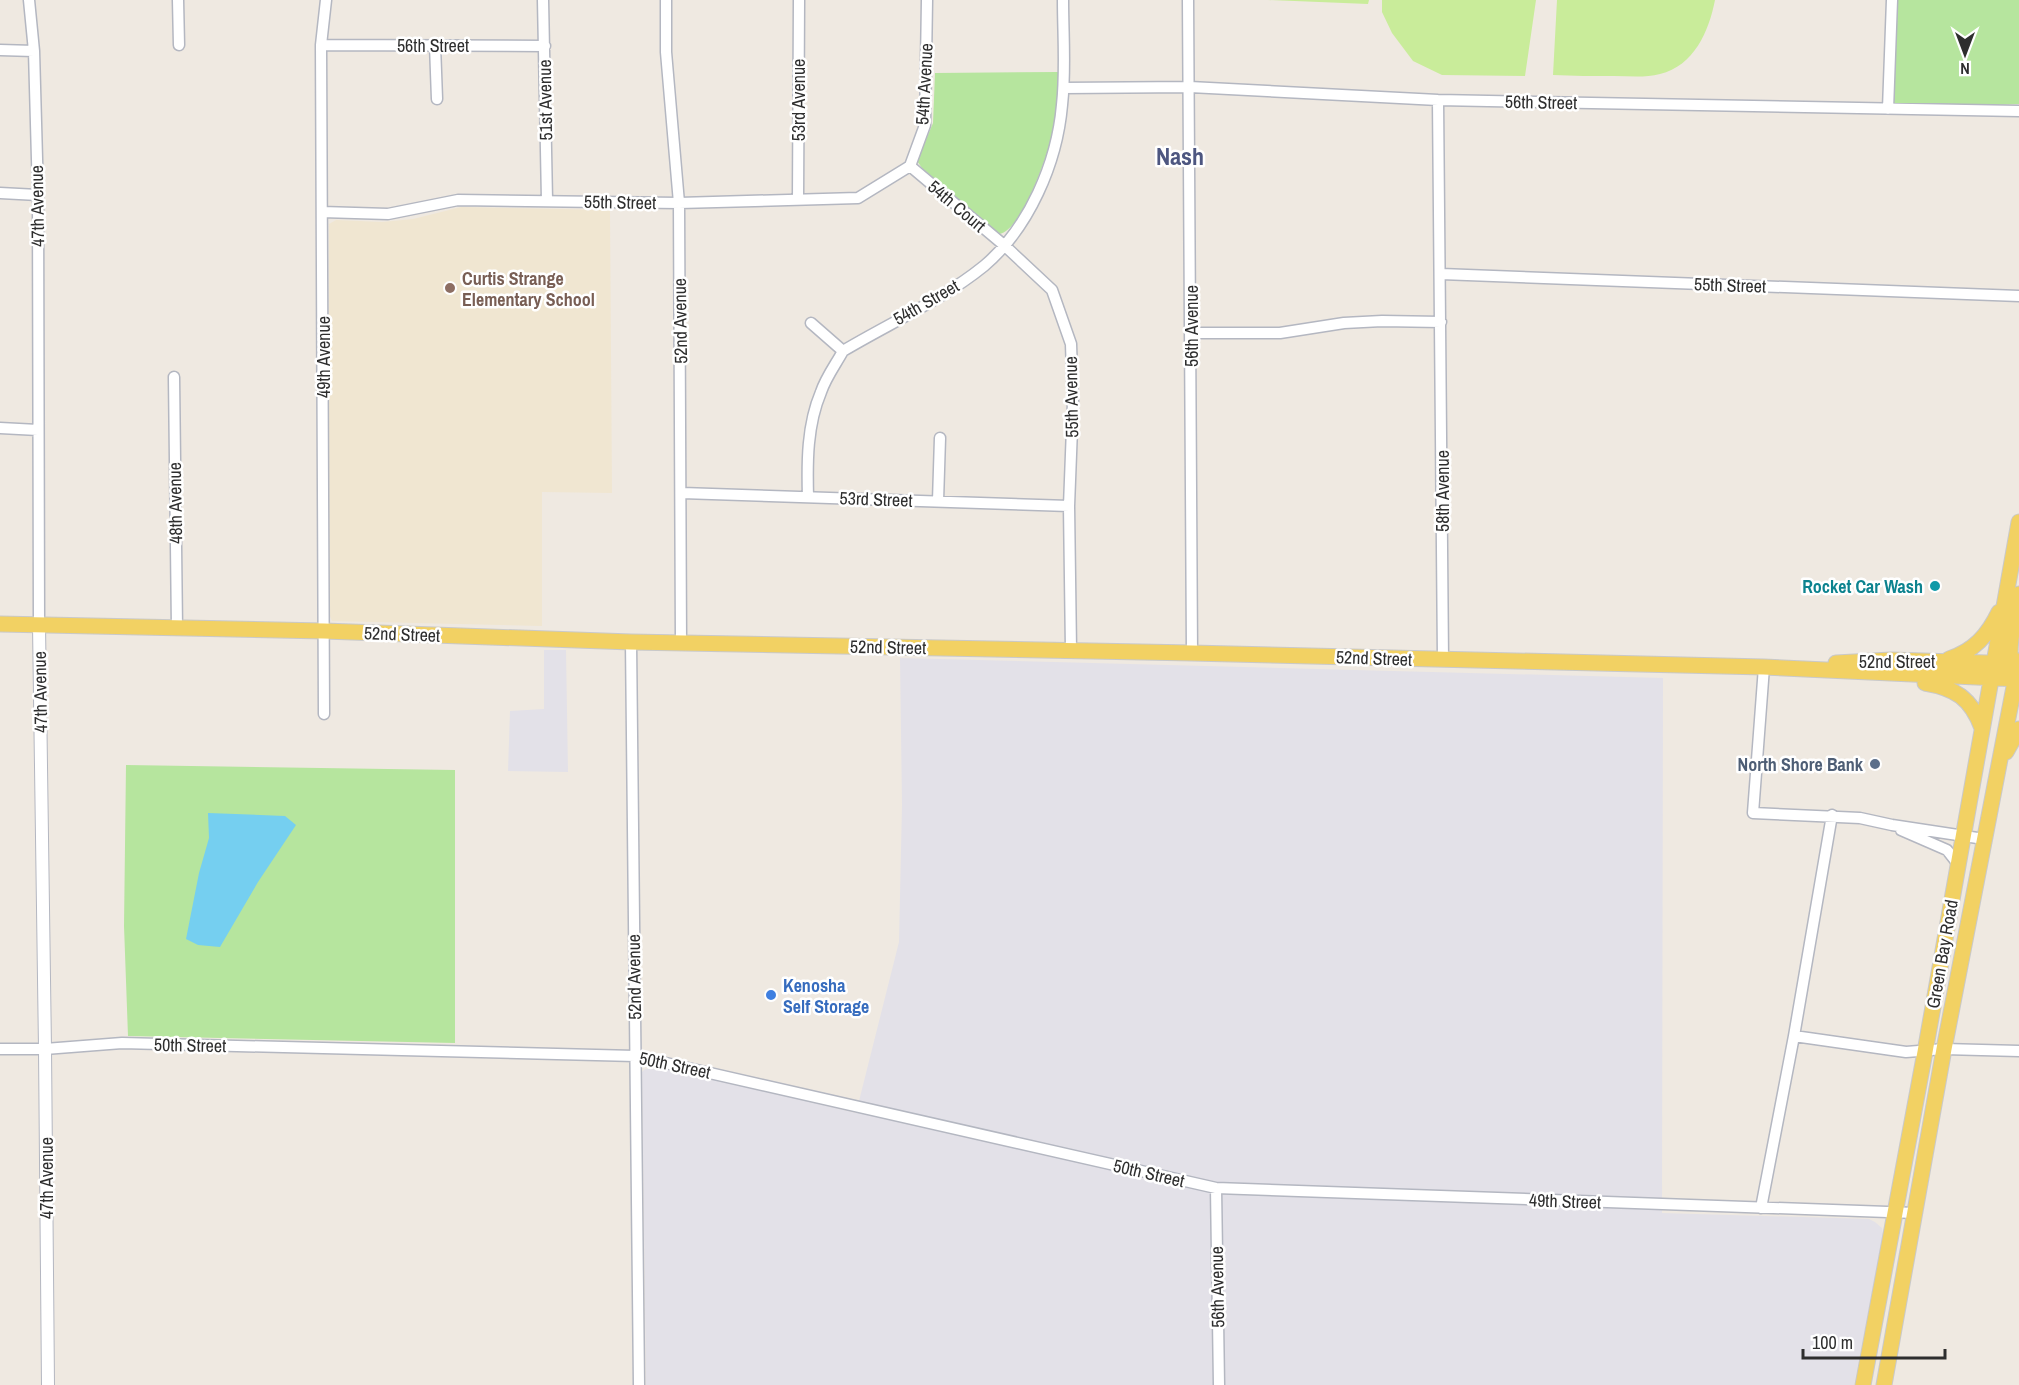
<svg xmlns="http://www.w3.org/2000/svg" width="2019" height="1385" viewBox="0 0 2019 1385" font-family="'Archivo Narrow',sans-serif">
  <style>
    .industrial { fill: #e3e1e8 }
    .education { fill: #f0e6d1 }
    .green { fill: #b6e59e }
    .pitch { fill: #c9ec9a }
    .water { fill: #75cff0 }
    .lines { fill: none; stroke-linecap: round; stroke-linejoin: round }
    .minor-casing { stroke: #b4b7c1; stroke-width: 13 }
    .tertiary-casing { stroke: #b4b7c1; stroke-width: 14 }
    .primary-casing { stroke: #c9c9c9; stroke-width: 17 }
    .minor { stroke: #fff; stroke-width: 10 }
    .tertiary { stroke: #fff; stroke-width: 12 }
    .primary { stroke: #f2d163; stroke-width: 15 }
    .education-dot { fill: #8d6e63; stroke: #fff; stroke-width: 2 }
    .culture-dot { fill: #0f9aa8; stroke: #fff; stroke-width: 2 }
    .service-dot { fill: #5c6f8a; stroke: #fff; stroke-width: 2 }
    .shop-dot { fill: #3f7fe0; stroke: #fff; stroke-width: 2 }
    .labels { text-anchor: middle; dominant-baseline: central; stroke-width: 5; stroke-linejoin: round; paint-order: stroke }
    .street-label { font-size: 18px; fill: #2e2e2e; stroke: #fff }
    .education-label { font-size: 18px; font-weight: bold; fill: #785e54; stroke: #fff; text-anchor: start }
    .culture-label { font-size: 18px; font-weight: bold; fill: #0d838f; stroke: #fff; text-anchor: end }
    .service-label { font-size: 18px; font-weight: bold; fill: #4e5e75; stroke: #fff; text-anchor: end }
    .shop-label { font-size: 18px; font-weight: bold; fill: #366cbe; stroke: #fff; text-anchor: start }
    .district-label { font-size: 24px; font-weight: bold; fill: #4d5680; stroke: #fff }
  </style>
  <rect width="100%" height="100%" fill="#efe9e1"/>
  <!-- industrial -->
  <path class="industrial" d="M544 650H566L568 772 508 771 510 711 544 709Z
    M900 658 1663 678 1662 1213 1869 1219 1875 1222 1882 1228 1883 1235 1854 1385H646L642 1072 645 1069 662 1068 703 1076 856 1113 899 942 902 805Z"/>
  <!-- education -->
  <path class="education" d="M461 207 610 210 612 493 542 492V626L332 621 329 614V224L336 220 382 222 413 219Z"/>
  <!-- green -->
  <path class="green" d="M1892 0H2019V104L1888 109Z
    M1058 72C1058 87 1058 104 1056 119 1053 142 1023 231 999 234L922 168 917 161 933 123 935 73Z
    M126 765 455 770V1043L128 1036 124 926Z"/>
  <!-- pitch -->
  <path class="pitch" d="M1268 0H1369L1368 4Z
    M1382 0H1536L1525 76 1442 75 1413 61 1392 33 1382 12Z
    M1557 0H1715C1709 31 1694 66 1660 74 1645 78 1629 76 1614 76 1594 76 1573 76 1553 75Z"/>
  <!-- water -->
  <path class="water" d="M208 813 285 816 296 825 258 882 220 947 198 945 186 939 199 873 209 838Z"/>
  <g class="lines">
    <defs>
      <path id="minor" d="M29 0 34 51 38 195 39 625
        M178 0 179 45
        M543 0 547 200
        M666 0V52L679 203 681 643
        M1188 0 1192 653
        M321 45 545 46
        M435 45 437 99
        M0 50 34 51
        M1064 88 1190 87 1438 100 2019 111
        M1438 100 1443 660
        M1888 109 1892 0
        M910 166 1005 246 1052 290 1071 344 1073 402 1069 506 1071 650
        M910 166 925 125 927 0
        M0 193 38 195
        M798 200 799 0
        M322 212 388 214 458 200 679 203 858 198 910 166
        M1441 274 2019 296
        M811 323 843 351
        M1191 333H1280L1344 323 1382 321 1441 322
        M843 351C890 323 942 300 984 266 1029 228 1057 163 1062 105 1066 70 1063 35 1063 0
        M174 377 177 629
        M0 428 38 430
        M682 493 1069 506
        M808 497C807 462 807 425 821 392 826 377 836 364 843 351
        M938 501 940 438
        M631 642 639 1385
        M1764 667 1753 813 1860 818 1892 825 1984 839
        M324 714 321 45 326 0
        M1901 830 1947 850 1958 864
        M1794 1036 1906 1052 1944 1049 2019 1051
        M0 1049H45L122 1043 635 1056 1216 1188 1915 1213
        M1216 1188 1219 1385
        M1761 1208 1794 1036 1832 815"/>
      <path id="tertiary" d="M39 625 45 1049 48 1385"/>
      <path id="primary" d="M0 624 324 631 631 642 1192 653 1764 667 2019 679
        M1949 659C1974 651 1988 635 1999 612
        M1836 663 1891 660 2019 664
        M2013 671C2005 647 2016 619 2019 594
        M1925 683C1955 688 1971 698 1982 728
        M2006 752 2019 729
        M1863 1385 1925 1052 2019 522
        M1884 1385 1944 1049 2019 661"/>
    </defs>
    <!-- minor casing -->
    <use href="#minor" class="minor-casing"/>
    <!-- tertiary casing -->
    <use href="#tertiary" class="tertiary-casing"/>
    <!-- primary casing -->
    <use href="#primary" class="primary-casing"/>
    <!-- minor -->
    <use href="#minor" class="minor"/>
    <!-- tertiary -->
    <use href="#tertiary" class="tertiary"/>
    <!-- primary -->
    <use href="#primary" class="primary"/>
  </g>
  <!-- markers -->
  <circle class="education-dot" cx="450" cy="288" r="6"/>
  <circle class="culture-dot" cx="1935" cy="586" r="6"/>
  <circle class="service-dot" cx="1875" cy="764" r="6"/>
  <circle class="shop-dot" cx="771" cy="995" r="6"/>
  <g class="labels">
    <!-- street labels -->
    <g class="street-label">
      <text x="433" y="45">56th Street</text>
      <text transform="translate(924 84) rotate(-87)">54th Avenue</text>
      <text transform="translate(545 100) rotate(-91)">51st Avenue</text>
      <text transform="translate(798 100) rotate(-90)">53rd Avenue</text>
      <text transform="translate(1541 102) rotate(1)">56th Street</text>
      <text transform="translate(620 202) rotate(1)">55th Street</text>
      <text transform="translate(37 206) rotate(-91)">47th Avenue</text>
      <text transform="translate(957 206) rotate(40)">54th Court</text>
      <text transform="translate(1730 285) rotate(2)">55th Street</text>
      <text transform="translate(926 302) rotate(-30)">54th Street</text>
      <text transform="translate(680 321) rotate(-91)">52nd Avenue</text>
      <text transform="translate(1191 326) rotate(-90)">56th Avenue</text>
      <text transform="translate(323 357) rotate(-90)">49th Avenue</text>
      <text transform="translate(1071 397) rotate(-91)">55th Avenue</text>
      <text transform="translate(1442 491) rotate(-90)">58th Avenue</text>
      <text transform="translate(876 499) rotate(2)">53rd Street</text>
      <text transform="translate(175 503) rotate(-91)">48th Avenue</text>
      <text transform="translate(402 634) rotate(2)">52nd Street</text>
      <text transform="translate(888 647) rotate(1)">52nd Street</text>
      <text transform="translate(1374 658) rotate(2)">52nd Street</text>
      <text x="1897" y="661">52nd Street</text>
      <text transform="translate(40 692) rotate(-91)">47th Avenue</text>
      <text transform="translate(1942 954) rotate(-80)">Green Bay Road</text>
      <text transform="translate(634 977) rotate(-91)">52nd Avenue</text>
      <text transform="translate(190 1045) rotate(1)">50th Street</text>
      <text transform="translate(675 1065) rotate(12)">50th Street</text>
      <text transform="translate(1149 1173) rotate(13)">50th Street</text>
      <text transform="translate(46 1178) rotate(-90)">47th Avenue</text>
      <text transform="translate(1565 1201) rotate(2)">49th Street</text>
      <text transform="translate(1217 1287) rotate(-91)">56th Avenue</text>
    </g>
    <!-- education labels -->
    <g class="education-label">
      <text x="462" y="278">Curtis Strange<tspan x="462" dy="21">Elementary School</tspan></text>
    </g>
    <!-- culture labels -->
    <g class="culture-label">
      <text x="1923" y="586">Rocket Car Wash</text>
    </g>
    <!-- service labels -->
    <g class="service-label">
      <text x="1863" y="764">North Shore Bank</text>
    </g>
    <!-- shop labels -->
    <g class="shop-label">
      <text x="783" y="985">Kenosha<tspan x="783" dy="21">Self Storage</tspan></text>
    </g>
    <!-- district labels -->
    <g class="district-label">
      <text x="1180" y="156">Nash</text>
    </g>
  </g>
  <!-- north arrow -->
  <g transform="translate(1965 54) rotate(180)" stroke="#ffffff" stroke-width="4.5" paint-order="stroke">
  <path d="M0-4.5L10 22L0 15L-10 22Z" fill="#2e2e2e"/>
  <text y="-9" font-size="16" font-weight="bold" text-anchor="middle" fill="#2e2e2e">N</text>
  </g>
  <!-- scale -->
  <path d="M1803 1349v9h142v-9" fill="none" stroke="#2e2e2e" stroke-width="3"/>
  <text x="1812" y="1349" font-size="18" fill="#2e2e2e" stroke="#ffffff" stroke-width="4.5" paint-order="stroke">100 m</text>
</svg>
